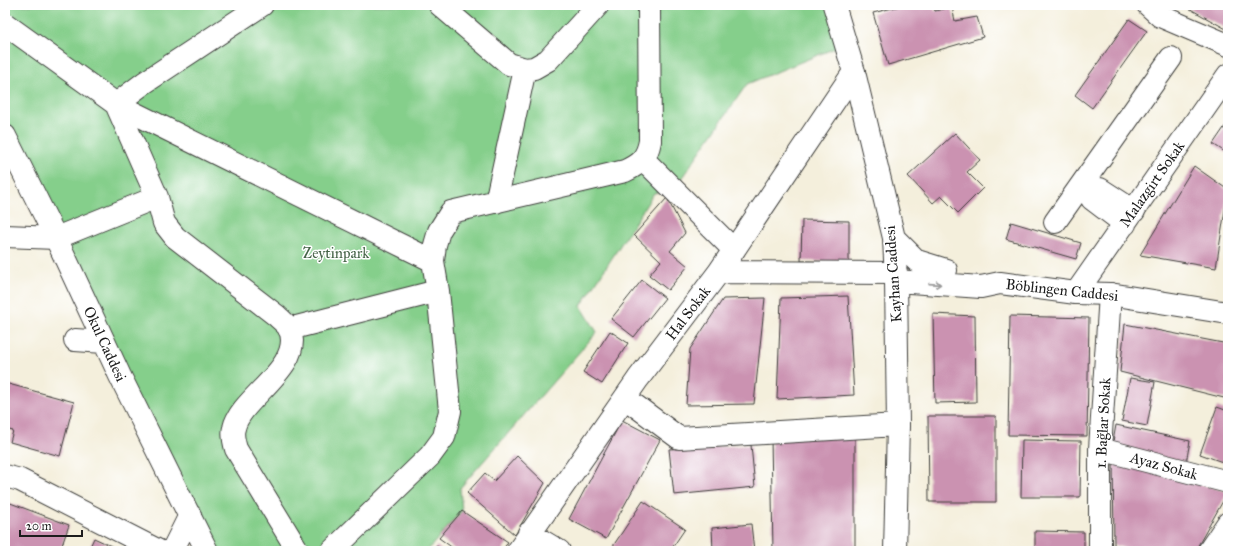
<svg xmlns="http://www.w3.org/2000/svg" width="1233" height="556" viewBox="0 0 1233 556" font-family="'IM FELL Great Primer',serif">
  <style>
    .green { fill: #85cf8b; stroke: #507654 }
    .building { fill: #cb92b1 }
    .lines { fill: none; stroke-linecap: round; stroke-linejoin: round }
    .minor-casing { stroke: #3c3c39; stroke-width: 24 }
    .major-casing { stroke: #3c3c39; stroke-width: 24 }
    .minor { stroke: #fff; stroke-width: 22 }
    .major { stroke: #fff; stroke-width: 22 }
    .oneway { stroke: #999 }
    .labels { text-anchor: middle; dominant-baseline: central; stroke-width: 3; stroke-linejoin: round; paint-order: stroke }
    .street-label { font-size: 15px; fill: #1c1c1c; stroke: #fff }
    .park-label { font-size: 15px; fill: #466448; stroke: #fff }
  </style>
  <rect width="100%" height="100%" fill="#fff"/>
  <filter id="ink" filterUnits="userSpaceOnUse"><feTurbulence type="fractalNoise" baseFrequency=".025" numOctaves="2"/><feDisplacementMap in="SourceGraphic" scale="8" xChannelSelector="R" yChannelSelector="G"/><feConvolveMatrix kernelMatrix="1 2 1 2 8 2 1 2 1" color-interpolation-filters="sRGB"/></filter>
  <filter id="wash" filterUnits="userSpaceOnUse"><feTurbulence type="fractalNoise" baseFrequency=".012" numOctaves="4" result="noise"/><feDisplacementMap in="SourceGraphic" scale="16" xChannelSelector="R" yChannelSelector="G"/><feGaussianBlur stdDeviation="0.9" result="paint"/><feColorMatrix in="noise" values="0 0 0 0 0 0 0 0 0 0 0 0 0 0 0 0 0 1.4 0 .05"/><feComposite in="paint" operator="in"/></filter>
  <g filter="url(#wash)">
    <rect width="100%" height="100%" fill="#f4efdc"/>
    <!-- green -->
    <path class="green" d="M5 5H834L845 44 747 84 674 189 654 193 581 306 597 332 460 488 462 511 427 551H207L5 136Z"/>
    <g id="blocks">
      <!-- building -->
      <path class="building" d="M904 5H933L935 11 952 7 955 21 977 17 983 37 888 65 873 13Z
        M1183 5H1228V30Z
        M1129 19 1147 31 1092 108 1075 95Z
        M1228 122V154L1213 144Z
        M955 133 980 160 967 172 983 188 958 213 941 196 933 203 908 176Z
        M1194 166 1228 190 1216 268 1140 255Z
        M667 198 685 233 670 251 688 266 668 290 649 275 661 261 634 235Z
        M802 220 849 221V262L801 261Z
        M1011 222 1081 243 1076 259 1006 239Z
        M642 280 665 298 634 337 611 319Z
        M848 296 854 395 777 399 781 298Z
        M765 298 754 404 686 405 690 349 723 299Z
        M933 314 975 316 976 402 935 403Z
        M1010 316 1089 318 1087 436 1008 435Z
        M1125 324 1228 344V399L1120 372Z
        M610 331 628 343 602 384 583 372Z
        M1130 378 1155 382 1147 426 1122 421Z
        M5 383 74 402 60 456 10 442 13 431 5 429Z
        M1217 407 1228 411V464L1200 454Z
        M928 416H996V502H929Z
        M622 420 660 440 606 539 569 519Z
        M1116 425 1190 441 1186 463 1112 447Z
        M855 435V549L773 551 771 438Z
        M1022 440 1081 441 1080 497H1021Z
        M751 445 755 487 674 495 669 449Z
        M517 456 545 483 515 535 467 493 485 473 494 481Z
        M1113 459 1228 492 1195 551H1133L1114 545Z
        M5 501 69 525 60 551H5Z
        M643 501 685 529 670 551H620L613 546Z
        M462 511 508 542 502 551H457L439 538Z
        M751 524 754 551H713L712 528Z
        M1035 531 1084 532V551H1035Z
        M94 538 122 551H88Z
        M1228 543V551H1222Z
        M437 546 442 551H433Z"/>
    </g>
  </g>
  <g filter="url(#ink)">
    <use href="#blocks" fill-opacity="0" stroke="#3c3c39" stroke-width="1"/>
    <g class="lines">
      <defs>
        <path id="minor" d="M262 5 144 83 116 104 157 197 164 223 175 237 277 316C281 320 288 325 290 330 304 367 240 398 234 428 232 434 234 442 236 449L298 551
          M440 5 509 64 525 69 534 68 548 60 598 5
          M1148 5 1160 16 1228 45
          M5 24 116 104 433 261
          M5 136 56 238 120 376 207 551
          M644 160 734 250
          M496 202 525 69
          M1055 222 1171 58
          M1125 224 1092 199 1091 190 1100 189 1134 211
          M5 236 56 238 157 197
          M719 272 896 273
          M1076 293 1228 75
          M289 329 438 291
          M75 340 104 342
          M625 398 679 438 898 425
          M1100 449 1228 482
          M5 476 20 480 159 551
          M529 533 559 551
          M172 551 190 515
          M332 551 430 456 444 437 450 411 438 291 433 261 435 245 439 231 451 212 625 171C640 164 647 158 650 141L649 5
          M518 551 638 379 719 272 854 72
          M1100 551V449L1110 294
          M1209 551 1228 523"/>
        <path id="major" d="M834 5 854 72 894 238 896 281 898 425 895 551
          M894 238 917 261 946 270
          M896 281 981 287 1000 283 1076 293 1110 294 1228 313"/>
      </defs>
      <!-- minor casing -->
      <use href="#minor" class="minor-casing"/>
      <!-- major casing -->
      <use href="#major" class="major-casing"/>
      <!-- minor -->
      <use href="#minor" class="minor"/>
      <!-- major -->
      <use href="#major" class="major"/>
    </g>
    <!-- one-way arrows -->
    <defs><path id="oneway-shaft" d="M-6 0H5M1.5-3L5.5 0L1.5 3" fill="none" stroke-width="1.6" stroke-linecap="round" stroke-linejoin="round"/></defs>
    <use class="oneway" href="#oneway-shaft" transform="translate(935 284) rotate(4)"/>
  </g>
  <g class="labels">
    <!-- street labels -->
    <g class="street-label">
      <text transform="translate(1152 184) rotate(-55)">Malazgirt Sokak</text>
      <text transform="translate(893 274) rotate(-94)">Kayhan Caddesi</text>
      <text transform="translate(1062 290) rotate(6)">Böblingen Caddesi</text>
      <text transform="translate(688 313) rotate(-53)">Hal Sokak</text>
      <text transform="translate(105 344) rotate(65)">Okul Caddesi</text>
      <text transform="translate(1103 423) rotate(-87)">1. Bağlar Sokak</text>
      <text transform="translate(1164 466) rotate(15)">Ayaz Sokak</text>
    </g>
    <!-- park labels -->
    <g class="park-label">
      <text x="336" y="253">Zeytinpark</text>
    </g>
  </g>
  <!-- margin -->
  <rect width="1233" height="556" fill="none" stroke="#fff" stroke-width="20"/>
  <!-- scale -->
  <path d="M20 530v6h62v-6" fill="none" stroke="#1c1c1c" stroke-width="2"/>
  <text x="26" y="530" font-size="12" fill="#1c1c1c" stroke="#ffffff" stroke-width="3" paint-order="stroke">20 m</text>
</svg>
